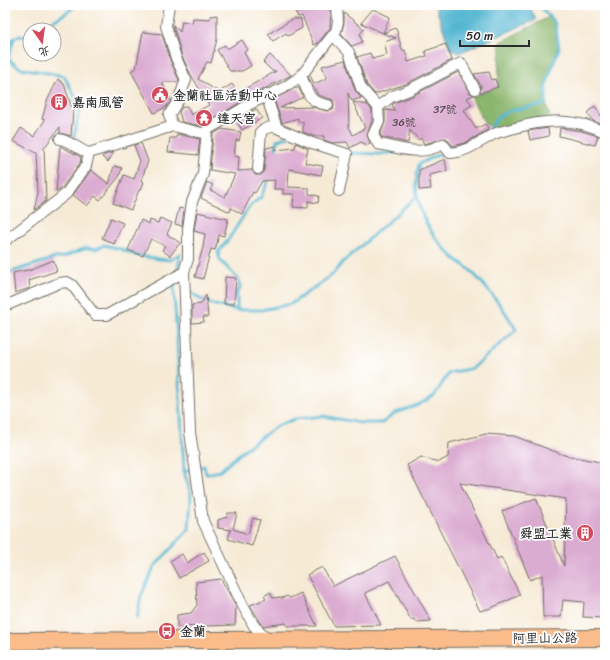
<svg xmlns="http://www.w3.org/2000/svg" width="610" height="660" viewBox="0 0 610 660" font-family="Sriracha,'LXGW WenKai TC',sans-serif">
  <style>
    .forest { fill: #8bb66d; stroke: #5b704c }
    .water { fill: #52b6d1; stroke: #3e707e }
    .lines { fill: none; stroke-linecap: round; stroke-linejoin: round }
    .stream { stroke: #52b6d1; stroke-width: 3 }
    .building { fill: #dbacd1 }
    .street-casing { stroke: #726e66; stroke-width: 12 }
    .primary-casing { stroke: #726e66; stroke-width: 18 }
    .street { stroke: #fff; stroke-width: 10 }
    .primary { stroke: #fabc8b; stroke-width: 16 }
    .labels { text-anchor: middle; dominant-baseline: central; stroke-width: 3.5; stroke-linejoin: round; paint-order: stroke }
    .number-label { font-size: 11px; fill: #574b54 }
    .poi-label { font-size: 13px; font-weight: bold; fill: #2b2b2b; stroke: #fff; text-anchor: start }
    .street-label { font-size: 13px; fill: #2b2b2b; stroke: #fff }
  </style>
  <rect width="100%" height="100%" fill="#fff"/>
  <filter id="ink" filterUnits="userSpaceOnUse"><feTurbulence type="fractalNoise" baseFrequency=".025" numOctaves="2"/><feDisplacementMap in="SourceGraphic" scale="8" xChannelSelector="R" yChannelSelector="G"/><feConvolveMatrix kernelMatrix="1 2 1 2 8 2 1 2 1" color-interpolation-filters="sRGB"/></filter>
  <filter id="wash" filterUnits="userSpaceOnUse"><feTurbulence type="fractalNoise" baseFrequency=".012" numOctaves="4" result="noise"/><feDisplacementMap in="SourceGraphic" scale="16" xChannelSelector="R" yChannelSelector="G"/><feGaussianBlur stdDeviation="0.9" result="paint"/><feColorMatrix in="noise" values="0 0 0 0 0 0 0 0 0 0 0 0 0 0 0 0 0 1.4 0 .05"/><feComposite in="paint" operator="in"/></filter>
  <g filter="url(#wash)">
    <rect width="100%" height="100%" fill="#f6ead5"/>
    <!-- forest -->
    <path class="forest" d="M549 17 555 23 559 48 546 85V104L550 116 497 129 485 124 471 97 498 87 500 42Z"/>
    <!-- water -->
    <path class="water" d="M435 5H529L536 20 459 53 450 49Z"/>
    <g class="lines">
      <!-- stream -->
      <path class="stream" d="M38 30C51 21 65 16 76 5
        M30 37 19 36 14 38 8 59 20 68 64 76 75 97 79 113 73 140 75 142
        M5 48 13 39
        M492 132 490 128 499 116 509 111 546 104V85L559 48 555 23 539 5
        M276 152 277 140 288 137
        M348 153 380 154 396 152
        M5 274 55 258 63 257 86 248 96 249 104 245 121 249 135 255 159 259 170 260 180 254 177 274
        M176 279 174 290 184 471
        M187 288 198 298 215 305 237 310H261L291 304 332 275 343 262 416 197
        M237 310V292L240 288 239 280 220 260 218 252 228 240 250 206 261 197 270 177
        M137 618 141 596 154 567 189 529 191 495 184 471 204 466 206 474 220 471 245 449 277 426 295 419 323 416 360 423H382L395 413 418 405 434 396 449 373 473 368 516 330C505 309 488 289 472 272 466 266 459 262 453 257 427 233 409 200 419 164L435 156 448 152"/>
    </g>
    <g id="blocks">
      <!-- building -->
      <path class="building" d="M292 5H331L330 28 318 43 314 45 302 16 298 17Z
        M373 9 390 17 383 33 361 23Z
        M344 13 364 29 360 34 362 42 352 46 341 34 344 23Z
        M217 15V39L211 63 207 62 198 79 219 92 232 84 238 93 276 71H272L263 62 270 55 291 75 247 98 202 126 182 122 179 112 181 108 187 106 191 115 209 105 190 73 182 56 173 25 180 32 182 21 192 23 193 18 210 19V16Z
        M293 19H301L302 28 288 36 286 33 273 41 268 34Z
        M396 28 402 50H405L408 62 427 56 425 51 446 44 452 60 406 84 375 94 367 85 357 57 370 53 372 59 387 55 384 42 396 38 383 33Z
        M143 32 162 34 170 60 179 80 178 82H162L171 101 166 107 154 113 131 71 136 68Z
        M242 40 248 50 244 52 251 66 242 71H230L217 50 225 45 227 49Z
        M345 60 355 90 361 98 352 101 348 93 349 127 353 135 365 128 353 102 368 105 372 110V121L367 135 370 143 367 145 361 142 350 148 347 142 332 143 324 140V136H313L303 132V122H298V118L282 123 274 99 295 88H299L303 97 280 108 313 107 327 111 333 110 334 106 333 100 318 95 308 77 310 75 314 84 327 78 322 66Z
        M458 72 469 92 474 95 467 98 472 105 464 110 476 129 485 124 489 129 465 143 453 146 446 138 424 144 421 138 419 140 410 130 408 143 381 137 380 135 385 122V110L395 111 392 105 394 103 412 96Z
        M489 72 492 80 495 79 498 87 480 93 481 86 474 74Z
        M58 79 64 84 73 111 71 136 60 133V127L44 148 46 201 34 210 38 192 36 153 13 141 21 128 34 136 45 120 42 119 47 101Z
        M595 106 605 122V125L593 121 587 113Z
        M256 109 262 118 242 130 236 120Z
        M548 128 549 136 530 140 528 131Z
        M560 128 581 131 598 136 595 145 559 136Z
        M222 129 241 132 239 141 236 140 234 156 239 157 238 171 252 170 255 175H261L264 170 266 148 275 146V150L295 148 296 143 308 149 305 163 323 166 321 175 289 169 288 187 309 188V194L319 196 318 203 308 201V208L293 207 294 194H283V189H274L275 180 262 181 255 193 253 192 242 214 231 208 230 212 201 198 207 182 213 185 210 190 225 197 235 174 210 170 213 134Z
        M177 134 200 139 198 155 168 152 170 138H176Z
        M141 143 148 161 141 181 144 182 141 190H139L131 210 113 203 124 175 134 179 140 161 134 145Z
        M60 146 81 157 80 163 61 189 56 192Z
        M114 152 108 162 102 157 104 155Z
        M445 159 447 171 429 175 431 189 419 190V170Z
        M114 166 122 168 119 177 100 200 95 196 87 206 73 195 91 170 109 184Z
        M179 208 184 209 182 226 175 224Z
        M197 212 228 219 224 236 219 235 215 250 211 249 203 279 195 277 203 247 205 234 194 231Z
        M111 218 123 223 114 244 102 238Z
        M160 218 172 223 167 234 180 243 170 256 162 250 165 246 151 239 143 256 128 250 141 220 149 224 150 220 158 223Z
        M53 260 57 271 29 280 30 288 15 293 13 273 32 269Z
        M225 277 236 278 234 304H224Z
        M206 295 208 317H203L204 322 192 323V305L201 304Z
        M486 434 514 436 564 455 605 463V601L603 618 583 617 584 602 563 600 561 617H543L542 575 530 580 502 511 536 498 564 566 566 499 460 483 497 559 501 557 520 595 491 608 480 611 407 465 421 457 439 462 448 457 449 443Z
        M228 513H237L233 529 248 534 253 518 260 520 252 546 228 539 231 530 218 528V520L227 517Z
        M204 552 209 561 179 578 170 561 182 554 187 563Z
        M395 556 431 621 416 622 414 619 411 620 389 581 365 593 381 625 334 626 307 575 322 567 333 586Z
        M221 579 236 606 235 625 177 627V615L191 613 197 605 196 582Z
        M270 592 273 598 280 597 282 598 287 596 290 598 301 593 317 626H287L286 623 263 626 250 605 266 599 264 596Z"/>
    </g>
  </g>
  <g filter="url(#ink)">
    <use href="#blocks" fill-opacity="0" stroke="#726e66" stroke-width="1"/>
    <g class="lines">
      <defs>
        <path id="street" d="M169 5 166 26 176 58 186 80 178 101 169 115 173 126
          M333 35 349 52 361 88 378 107 379 122 373 135 378 144C402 148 419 157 443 144L450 153C467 152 479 142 494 134 500 131 508 130 515 128 548 119 573 118 605 132
          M301 76C309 93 307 102 328 105
          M266 95 277 128 312 143 347 154 339 191
          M378 107 391 97 409 90 461 63 475 89
          M60 139C73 142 78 150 89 153L173 126 206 134
          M258 169 261 131 267 128 276 126
          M5 241 66 194 86 166 89 153
          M5 306 59 283 67 282 72 285 95 315H107L184 272
          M267 638 254 626 242 604 203 521 190 432 184 272 188 259V229L192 202 203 174 207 130 250 104 285 87 301 76 336 31 338 22 337 5"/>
        <path id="primary" d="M5 641C205 639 405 640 605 638"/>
      </defs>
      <!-- street casing -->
      <use href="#street" class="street-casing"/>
      <!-- primary casing -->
      <use href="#primary" class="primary-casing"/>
      <!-- street -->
      <use href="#street" class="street"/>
      <!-- primary -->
      <use href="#primary" class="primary"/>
    </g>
  </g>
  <!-- icons -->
  <defs>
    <symbol id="civic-disc" viewBox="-11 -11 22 22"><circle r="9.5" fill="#d1495b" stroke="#fff"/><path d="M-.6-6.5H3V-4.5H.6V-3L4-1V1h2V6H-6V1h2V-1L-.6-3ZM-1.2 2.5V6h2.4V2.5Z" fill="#fff"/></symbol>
    <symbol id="building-disc" viewBox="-11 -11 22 22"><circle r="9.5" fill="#d1495b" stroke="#fff"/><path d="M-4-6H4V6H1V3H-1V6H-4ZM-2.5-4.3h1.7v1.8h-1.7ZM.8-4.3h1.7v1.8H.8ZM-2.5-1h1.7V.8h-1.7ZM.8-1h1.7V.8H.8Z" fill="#fff"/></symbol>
    <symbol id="temple-disc" viewBox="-11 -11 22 22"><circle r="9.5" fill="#d1495b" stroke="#fff"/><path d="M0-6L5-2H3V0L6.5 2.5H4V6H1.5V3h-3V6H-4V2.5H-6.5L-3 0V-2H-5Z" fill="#fff"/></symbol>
    <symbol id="bus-disc" viewBox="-11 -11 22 22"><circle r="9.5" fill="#d1495b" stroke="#fff"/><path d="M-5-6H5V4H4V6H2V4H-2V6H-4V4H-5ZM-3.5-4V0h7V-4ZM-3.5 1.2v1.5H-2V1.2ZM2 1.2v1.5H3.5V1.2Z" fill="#fff"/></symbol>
  </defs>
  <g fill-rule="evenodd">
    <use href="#civic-disc" x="150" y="85" width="20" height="20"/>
    <use href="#building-disc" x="49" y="92" width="20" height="20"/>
    <use href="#temple-disc" x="194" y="108" width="20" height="20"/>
    <use href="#building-disc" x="575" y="523" width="20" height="20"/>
    <use href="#bus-disc" x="157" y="621" width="20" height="20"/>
  </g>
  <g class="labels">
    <!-- number labels -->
    <g class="number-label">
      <text x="445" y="109">37號</text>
      <text x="404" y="122">36號</text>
    </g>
    <!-- poi labels -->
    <g class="poi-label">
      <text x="173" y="95">金蘭社區活動中心</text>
      <text x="72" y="102">嘉南風管</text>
      <text x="217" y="118">達天宮</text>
      <text x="572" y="533" text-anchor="end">舜盟工業</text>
      <text x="180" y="631">金蘭</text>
    </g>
    <!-- street labels -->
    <g class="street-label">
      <text transform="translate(545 638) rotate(-1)">阿里山公路</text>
    </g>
  </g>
  <!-- margin -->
  <rect width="610" height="660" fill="none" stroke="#fff" stroke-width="20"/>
  <!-- north arrow -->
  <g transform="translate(42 42) rotate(166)"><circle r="19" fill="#ffffff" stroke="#aaaaaa"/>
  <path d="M0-3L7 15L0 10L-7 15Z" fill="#d1495b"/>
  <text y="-6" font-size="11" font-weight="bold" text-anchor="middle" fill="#2b2b2b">北</text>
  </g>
  <!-- scale -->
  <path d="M460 40v6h69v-6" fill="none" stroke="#2b2b2b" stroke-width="2"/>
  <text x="466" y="40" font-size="12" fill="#2b2b2b" stroke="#ffffff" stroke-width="3" paint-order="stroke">50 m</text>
</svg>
